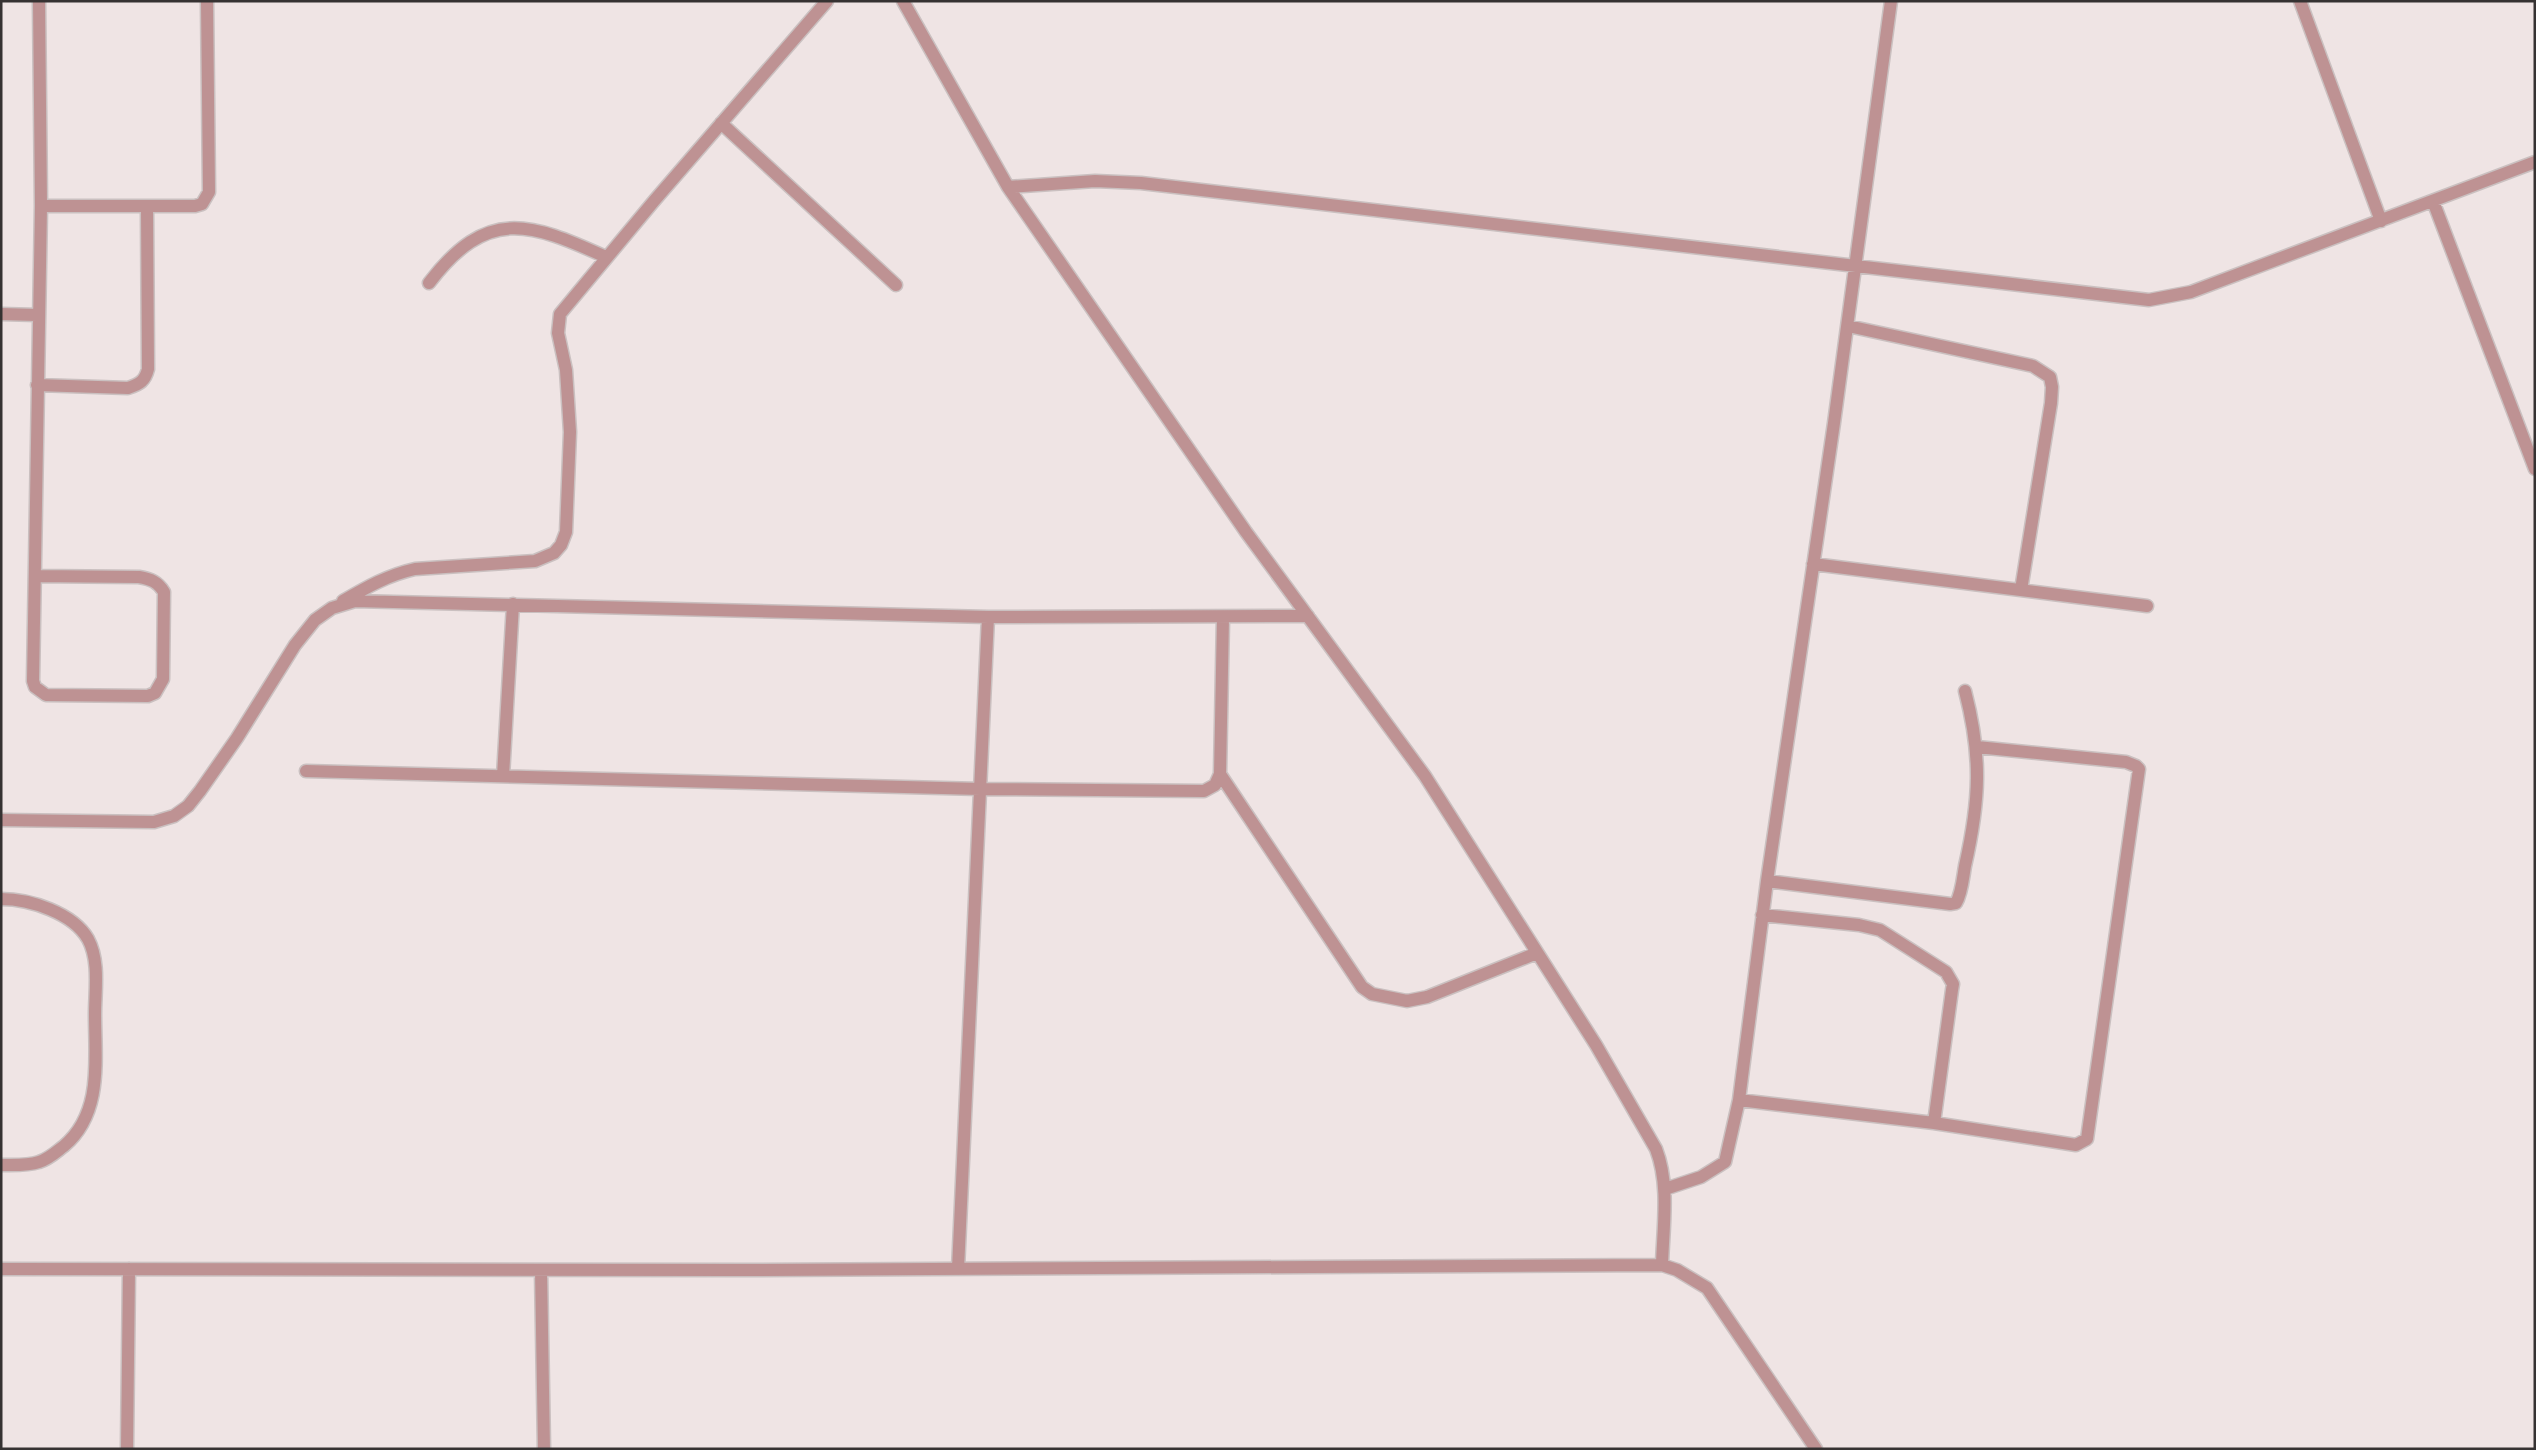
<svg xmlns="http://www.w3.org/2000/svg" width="2536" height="1450" viewBox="0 0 2536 1450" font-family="'Space Grotesk',sans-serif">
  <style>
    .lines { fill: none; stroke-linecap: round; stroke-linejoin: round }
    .minor-casing { stroke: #cac0c0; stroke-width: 15 }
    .minor { stroke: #be9293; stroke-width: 12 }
  </style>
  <rect width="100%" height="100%" fill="#efe4e4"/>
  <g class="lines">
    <defs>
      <path id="minor" d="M903 1 1008 187 1246 532 1425 776 1596 1045 1656 1149C1670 1185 1663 1227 1662 1265
        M2300 1 2381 221
        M721 123 896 285
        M1008 187 1095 181 1141 183 2149 300 2191 292 2535 162
        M2433 201 2535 469
        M41 206H195L202 204 209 192 207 1
        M429 283C487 207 529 222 606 257
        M1 314 37 315
        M1848 326 2033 366 2050 377 2052 387 2051 403 2021 590
        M37 385 128 388C140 384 145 381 148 369L147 207
        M1813 564 2147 606
        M35 576 139 577C151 579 158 582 164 592L163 679 155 693 148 696 46 695 35 687 33 681 41 206 39 1
        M343 601C367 587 388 575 415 569L535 561 554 553 561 545 566 532 570 432 566 370 558 333 560 314 654 201 827 1
        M306 771 980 789 1204 791 1215 785 1220 774 1223 618
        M1220 774 1362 987 1372 994 1407 1001 1427 997 1537 953
        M503 776 513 604
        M1 820 154 822 174 816 188 806 200 791 237 738 295 645 315 620 332 608 355 601 988 617 1308 616
        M1767 881 1950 904 1956 903C1962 893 1963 877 1965 866 1980 800 1982 756 1965 691
        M1 899C30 899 73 913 88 939 100 961 95 991 95 1014 95 1060 103 1113 64 1146 56 1152 49 1159 39 1162 27 1166 13 1165 1 1165
        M1762 915 1859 925 1880 930 1946 972 1953 984 1952 990 1934 1123
        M1739 1100 1934 1123 2076 1145 2087 1139 2139 769 2136 766 2126 762 1977 747
        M1665 1189 1701 1177 1725 1162 1739 1100 1767 881 1834 423 1891 1
        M1 1269 744 1270 1662 1265 1677 1270 1707 1288 1816 1449
        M958 1269 988 617
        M541 1270 544 1449
        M127 1449 129 1269"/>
    </defs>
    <!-- minor casing -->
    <use href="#minor" class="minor-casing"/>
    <!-- minor -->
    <use href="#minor" class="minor"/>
  </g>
  <!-- border -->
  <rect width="2536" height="1450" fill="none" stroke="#363232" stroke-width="5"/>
</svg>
